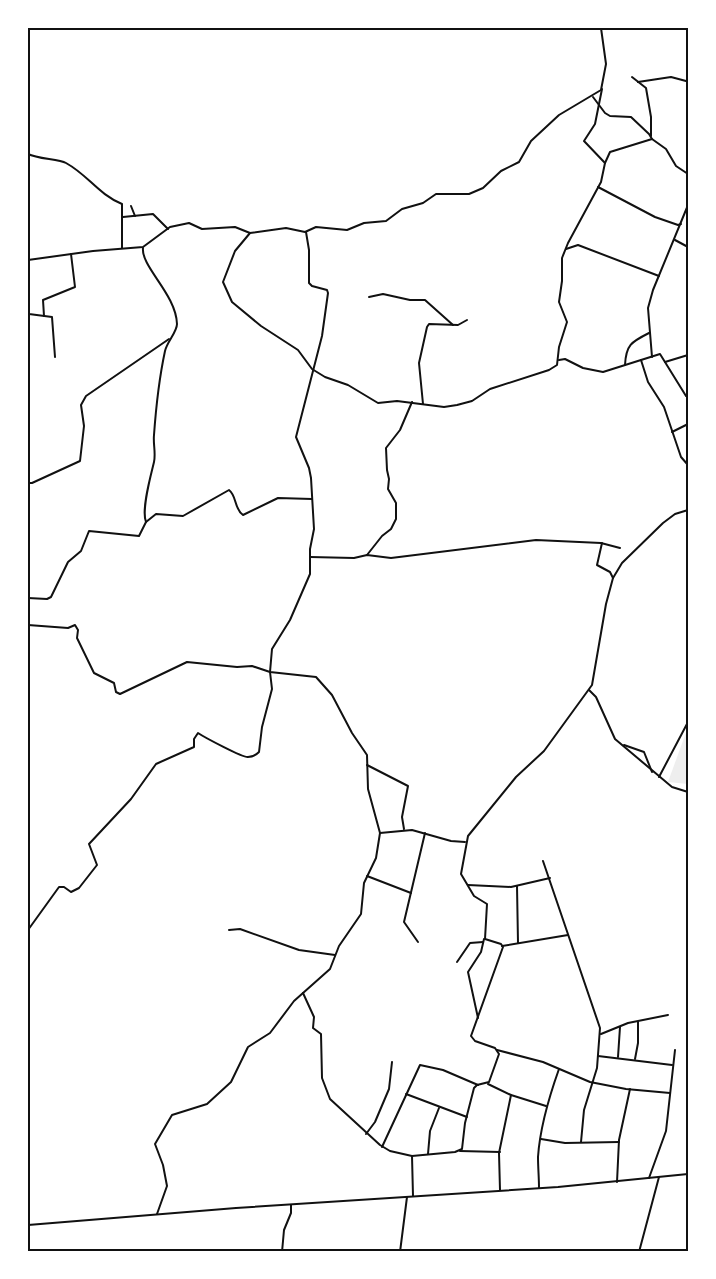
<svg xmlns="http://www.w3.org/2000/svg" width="716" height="1279" font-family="'Archivo Narrow',sans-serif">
<rect width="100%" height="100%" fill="#fff"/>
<path fill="#eee" d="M688,727V784L668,782Z"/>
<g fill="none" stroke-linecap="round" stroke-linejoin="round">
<g stroke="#111" stroke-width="2">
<path d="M632,77L646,88L651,117V136"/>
<path d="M638,82L671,77L686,81"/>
<path d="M602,89L595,124L584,141L605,163"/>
<path d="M593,97L605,113L610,116L631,117L649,134L652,139"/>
<path d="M28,154C38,159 59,159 66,163C88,175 98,194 122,204V248"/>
<path d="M598,187L655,217L678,225L681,224"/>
<path d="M131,206L135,216"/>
<path d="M123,217L153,214L168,229"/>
<path d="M250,233L235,251L223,282L232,302L261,326L298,350L312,369L325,377L348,385L378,403L397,401L444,407L457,405L472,401L490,389L549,370L557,365L559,347L567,322L559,302L562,281V258L568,243L601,182L605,163L610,152L652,139L666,149L676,166L688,174"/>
<path d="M675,240L688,247"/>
<path d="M143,248C141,267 176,294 177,324C177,332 167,342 165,351C159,379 156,407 154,435C153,444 156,453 154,462C151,475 141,510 146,522"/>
<path d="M566,249L578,245L659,276"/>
<path d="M28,260L93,251L143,247L170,227L189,223L202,229L235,227L250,233L286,228L305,232L316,227L347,230L364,223L386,221L402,209L423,203L436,194H469L483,188L501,171L519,162L531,141L559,115L601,90L606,64L601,28"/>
<path d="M369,297L383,294L410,300H425L453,325"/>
<path d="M28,309L29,314L52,317L55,357"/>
<path d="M44,316L43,300L75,287L71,254"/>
<path d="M652,357L648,308L653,290L688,205"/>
<path d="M559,360L565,359L583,368L603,372L660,354L686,396L688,395"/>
<path d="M641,360L648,382L664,407L681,457L688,465"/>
<path d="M665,362L688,355"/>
<path d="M625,365C626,345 631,342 649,333"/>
<path d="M423,404L419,363L427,327L429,324L458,325L467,320"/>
<path d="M672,432L688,424"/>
<path d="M28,483H32L80,461L84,426L81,405L86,396L169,339"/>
<path d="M602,543L597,565L610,572L613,578"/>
<path d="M367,555L382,536L391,529L396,519V503L388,489L389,479L387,470L386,448L400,430L412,402"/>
<path d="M310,557L354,558L367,555L391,558L536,540L601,543L620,548"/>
<path d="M28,598L47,599L51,597L68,562L81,551L89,531L139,536L146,522L156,514L183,516L229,490C237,496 234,509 243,515L278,498L312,499"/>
<path d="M28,625L68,628L75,625L78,630L77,638L94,673L114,683L116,692L120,694L187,662L237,667L252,666L270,672L316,677L332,695L352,733L367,755L368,789L380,833L376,858L364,883L361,914L339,946L330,969L294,1001L270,1033L248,1047L231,1082L207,1104L172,1115L155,1144L163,1165L167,1186L157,1214"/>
<path d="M589,690L596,697L615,739L672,787L688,792"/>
<path d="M624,745L644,752L652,772"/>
<path d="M367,765L408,786L402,817L404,829"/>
<path d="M659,777L688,722"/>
<path d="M380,833L412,830L451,841L465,842"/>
<path d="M543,861L600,1028L597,1068L584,1110L581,1142"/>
<path d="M367,876L411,893"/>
<path d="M468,885L511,887L550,878"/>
<path d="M517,886L518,943"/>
<path d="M28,930L59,887H64L71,892L79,888L97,865L89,844L131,799L156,764L194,747V739L198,733C204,737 243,758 248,757C253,757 256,755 259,752L262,727L272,689L270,672L272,649L290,620L310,574V549L314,529L311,478L309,468L296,437L322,336L328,293L327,290L312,286L309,283V250L306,232"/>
<path d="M229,930L240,929L299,950L335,955"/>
<path d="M418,942L404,922L425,833"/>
<path d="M502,946L568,935"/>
<path d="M457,962L470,943L483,942"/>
<path d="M303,993L314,1017L313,1028L321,1034L322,1078L330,1099L380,1145L390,1151L412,1156"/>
<path d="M478,1018L468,972L481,952L484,939"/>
<path d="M601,1034L628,1023L668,1015"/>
<path d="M497,1050L543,1062L590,1082L626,1089L670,1093"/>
<path d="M598,1056L672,1065"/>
<path d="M618,1057L620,1027"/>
<path d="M635,1059L638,1043V1022"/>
<path d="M488,1084L511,1095L546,1106"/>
<path d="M406,1094L467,1117"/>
<path d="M366,1134L375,1122L389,1089L392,1062"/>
<path d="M541,1139L565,1143L619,1142"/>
<path d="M382,1147L420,1065L443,1070L478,1085"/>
<path d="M460,1151L500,1152"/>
<path d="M428,1154L430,1131L439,1108"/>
<path d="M649,1178L666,1131L675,1050"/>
<path d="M617,1182L619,1140L630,1089"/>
<path d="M539,1188C539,1178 538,1167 538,1157C540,1127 549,1097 559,1069"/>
<path d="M500,1190L499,1153L511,1095"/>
<path d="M413,1196L412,1156L455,1152L462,1149L465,1123L474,1088L477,1085L489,1082L499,1054L495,1048L475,1041L471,1036L503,947L501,944L485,939L487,904L474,896L461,874L468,836L516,777L544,751L592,685L606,604L613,578L622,563L663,523L675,514L688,510"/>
<path d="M28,1225L236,1208L558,1187L688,1174"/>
<path d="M282,1252L284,1230L291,1213V1205"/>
<path d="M400,1252L407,1197"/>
<path d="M639,1252L659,1177"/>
</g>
</g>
<rect width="716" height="1279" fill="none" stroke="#ffffff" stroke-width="58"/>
<rect x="29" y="29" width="658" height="1221" fill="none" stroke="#111" stroke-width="2"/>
</svg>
